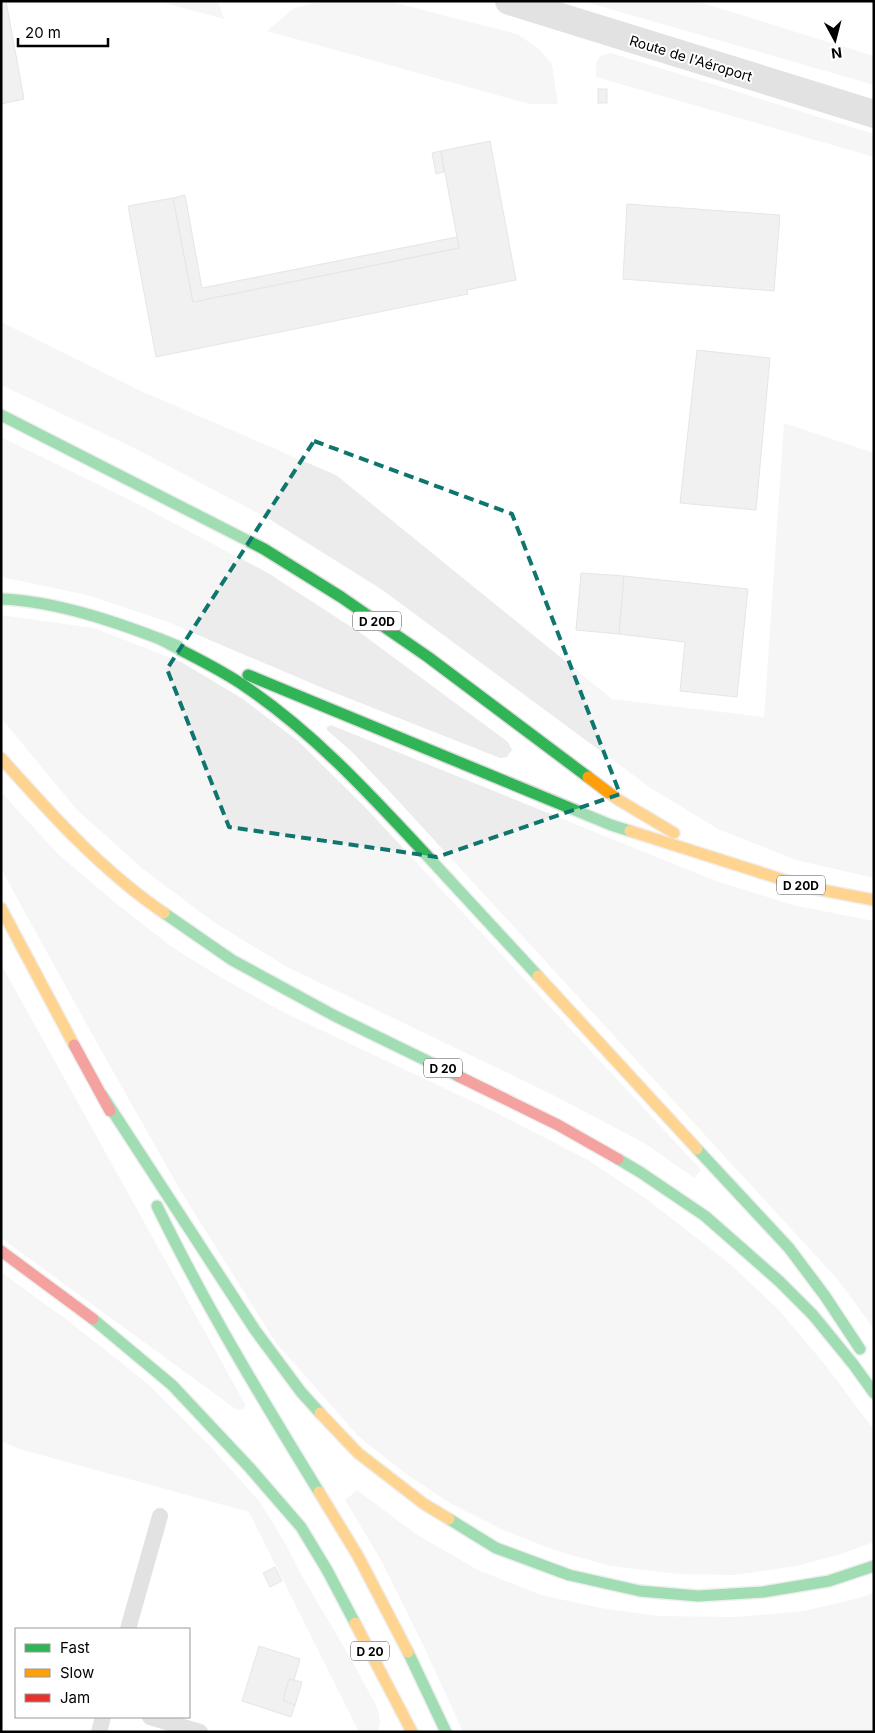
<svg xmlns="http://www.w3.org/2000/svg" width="875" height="1733" font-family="Inter,sans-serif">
<rect width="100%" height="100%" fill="#fff"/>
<g fill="#ececec">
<path d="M157,1H218L224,19Z"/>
<path d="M388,1L517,34L538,48L552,64L558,104H529L267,31L294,8L317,2Z"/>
<path d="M582,1H696L874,56V85Z"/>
<path d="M611,53L874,134V157L596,77V63L600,56Z"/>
<path d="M1,322L141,391L336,475L612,699L764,717L784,423L874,453V878L796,860L720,830L652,789L381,589L269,519L134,448L1,385Z"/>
<path d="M1,437L132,501L268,573L362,634L508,742L512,750L507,757L500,758L325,689L165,621L87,595L1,577Z"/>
<path d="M1,615L94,628L181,662L243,699L298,741L366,808L701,1170L694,1178L644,1143L553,1095L287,967L212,921L144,870L77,810L1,718Z"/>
<path d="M331,725L716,881L793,905L874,921V1329L838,1280L391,793L352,752L327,730V727Z"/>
<path d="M1,792L59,855L117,904L172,947L227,981L285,1013L497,1113L588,1160L648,1200L729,1263L779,1310L827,1367L874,1430V1542L838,1555L797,1566L734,1575L679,1574L610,1566L554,1550L503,1530L451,1504L406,1474L359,1437L276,1343L183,1195L98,1045L1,869Z"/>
<path d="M1,964L245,1404L244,1409L237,1410L1,1238Z"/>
<path d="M1,1272L66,1319L147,1383L210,1446L260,1502L284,1541L302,1576L351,1659L378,1709L380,1722L378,1732H359L249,1512L19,1449L1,1441Z"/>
<path d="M357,1490L416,1534L478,1570L541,1595L601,1608L658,1616L735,1617L804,1611L859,1598L874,1593V1732H463L423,1645L382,1562L345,1500Z"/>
</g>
<g fill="#dfdfdf" stroke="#c7c7c7">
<path d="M1,1H6L24,99L1,104Z"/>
<rect x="598" y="89" width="9" height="14"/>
<path d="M490,141L516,280L467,290L468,294L156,357L128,206L173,198L193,302L459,248L441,151Z"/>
<path d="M441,151L444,172L436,174L432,153Z"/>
<path d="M185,195L202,288L457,237L459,248L193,302L173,198Z"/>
<path d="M627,204L780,215L774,291L623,279Z"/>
<path d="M697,350L770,358L756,510L680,503Z"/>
<path d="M581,573L624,576L619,634L576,630Z"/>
<path d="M624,576L748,589L737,697L680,691L685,642L619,634Z"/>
<path d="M275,1567L282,1581L270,1587L263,1573Z"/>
<path d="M259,1646L300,1659L294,1680L289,1679L283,1700L295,1705L291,1717L242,1701Z"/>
<path d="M289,1679L302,1682L295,1705L283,1700Z"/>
</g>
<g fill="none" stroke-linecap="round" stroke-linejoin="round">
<defs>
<g id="fast">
<path d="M1,415L264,549L341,597L428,657L588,777"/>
<path d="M1,599C59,601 125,625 178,646"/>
<path d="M160,639C189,655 219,668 246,687C312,732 365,789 419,847C459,890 498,933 538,976"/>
<path d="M248,675L611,825L630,831"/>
<path d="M164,913L232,960L335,1016L458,1076"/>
<path d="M102,1095L255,1330L301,1392L320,1413"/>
<path d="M697,1149L789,1248L825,1296L860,1349"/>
<path d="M618,1159L640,1172L705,1216L779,1281L813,1315L853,1364L874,1393"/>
<path d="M157,1206C205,1305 262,1399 319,1492"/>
<path d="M93,1319L172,1385L249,1467L301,1527L327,1570L355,1623"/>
<path d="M449,1519L496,1548L569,1575L640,1591L698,1596L763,1592L829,1581L874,1566"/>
<path d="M408,1652L446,1732"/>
</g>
<g id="slow">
<path d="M1,758C51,814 101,870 164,913"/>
<path d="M588,777L617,799L674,833"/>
<path d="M630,831L806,887L874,900"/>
<path d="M1,908L74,1045"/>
<path d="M538,976L697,1149"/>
<path d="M320,1413L358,1453L424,1504L449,1519"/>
<path d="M319,1492L358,1556L408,1652"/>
<path d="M355,1623L412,1732"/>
</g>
<g id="jam">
<path d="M74,1045L110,1111"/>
<path d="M458,1076L558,1125L618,1159"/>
<path d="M1,1251L93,1319"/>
</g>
</defs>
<use href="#fast" stroke="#dbdbdb" stroke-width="14"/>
<use href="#slow" stroke="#dbdbdb" stroke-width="14"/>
<use href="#jam" stroke="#dbdbdb" stroke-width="14"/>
<g stroke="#bebebe" stroke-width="16">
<path d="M128,1629L160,1516"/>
<path d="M150,1717L200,1732"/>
<path d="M99,1732L103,1717"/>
</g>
<path stroke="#bebebe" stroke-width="28" d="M509,1L874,114"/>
<use href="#fast" stroke="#30b455" stroke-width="11"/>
<use href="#slow" stroke="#ff9f0a" stroke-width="11"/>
<use href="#jam" stroke="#e5322d" stroke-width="11"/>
</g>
<path d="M0 0H875V1733H0ZM314,441L512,514L620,794L437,857L229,827L167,669Z" fill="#fff" fill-opacity=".55" fill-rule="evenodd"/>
<path fill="none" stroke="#0f766e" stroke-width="4" stroke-dasharray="10 6" stroke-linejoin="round" d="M314,441L512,514L620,794L437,857L229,827L167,669Z"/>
<g text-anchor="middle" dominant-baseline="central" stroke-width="4" stroke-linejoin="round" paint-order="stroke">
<g fill="#fff" stroke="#4c4c4c" stroke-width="1">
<rect x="353" y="611.5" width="48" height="19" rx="4"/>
<rect x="777" y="875.5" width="48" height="19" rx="4"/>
<rect x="424" y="1058.5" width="38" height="19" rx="4"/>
<rect x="351" y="1641.5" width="38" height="19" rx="4"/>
</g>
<g font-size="12" font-weight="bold" fill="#000">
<text x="377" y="621">D 20D</text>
<text x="801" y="885">D 20D</text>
<text x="443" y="1068">D 20</text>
<text x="370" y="1651">D 20</text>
</g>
<g font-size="14" fill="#000" stroke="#fff">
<text transform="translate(691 58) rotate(17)">Route de l'Aéroport</text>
</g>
</g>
<rect width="875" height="1733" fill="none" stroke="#000000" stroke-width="5"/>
<rect x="15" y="1628" width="175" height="90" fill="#ffffff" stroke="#999999"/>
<rect x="25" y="1644" width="25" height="8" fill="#30b455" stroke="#999999"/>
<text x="60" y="1653" font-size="15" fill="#000000">Fast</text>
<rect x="25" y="1669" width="25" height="8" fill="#ff9f0a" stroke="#999999"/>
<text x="60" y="1678" font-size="15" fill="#000000">Slow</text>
<rect x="25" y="1694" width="25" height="8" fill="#e5322d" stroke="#999999"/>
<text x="60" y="1703" font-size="15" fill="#000000">Jam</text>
<g transform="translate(835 40) rotate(173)" stroke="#ffffff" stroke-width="4" paint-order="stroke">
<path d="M0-4L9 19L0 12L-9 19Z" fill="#000000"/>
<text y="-8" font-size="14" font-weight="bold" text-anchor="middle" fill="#000000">N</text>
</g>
<path d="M18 38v8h90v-8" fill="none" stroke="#000000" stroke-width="2.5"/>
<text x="25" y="38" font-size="15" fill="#000000" stroke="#ffffff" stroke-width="4" paint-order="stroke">20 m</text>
</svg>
